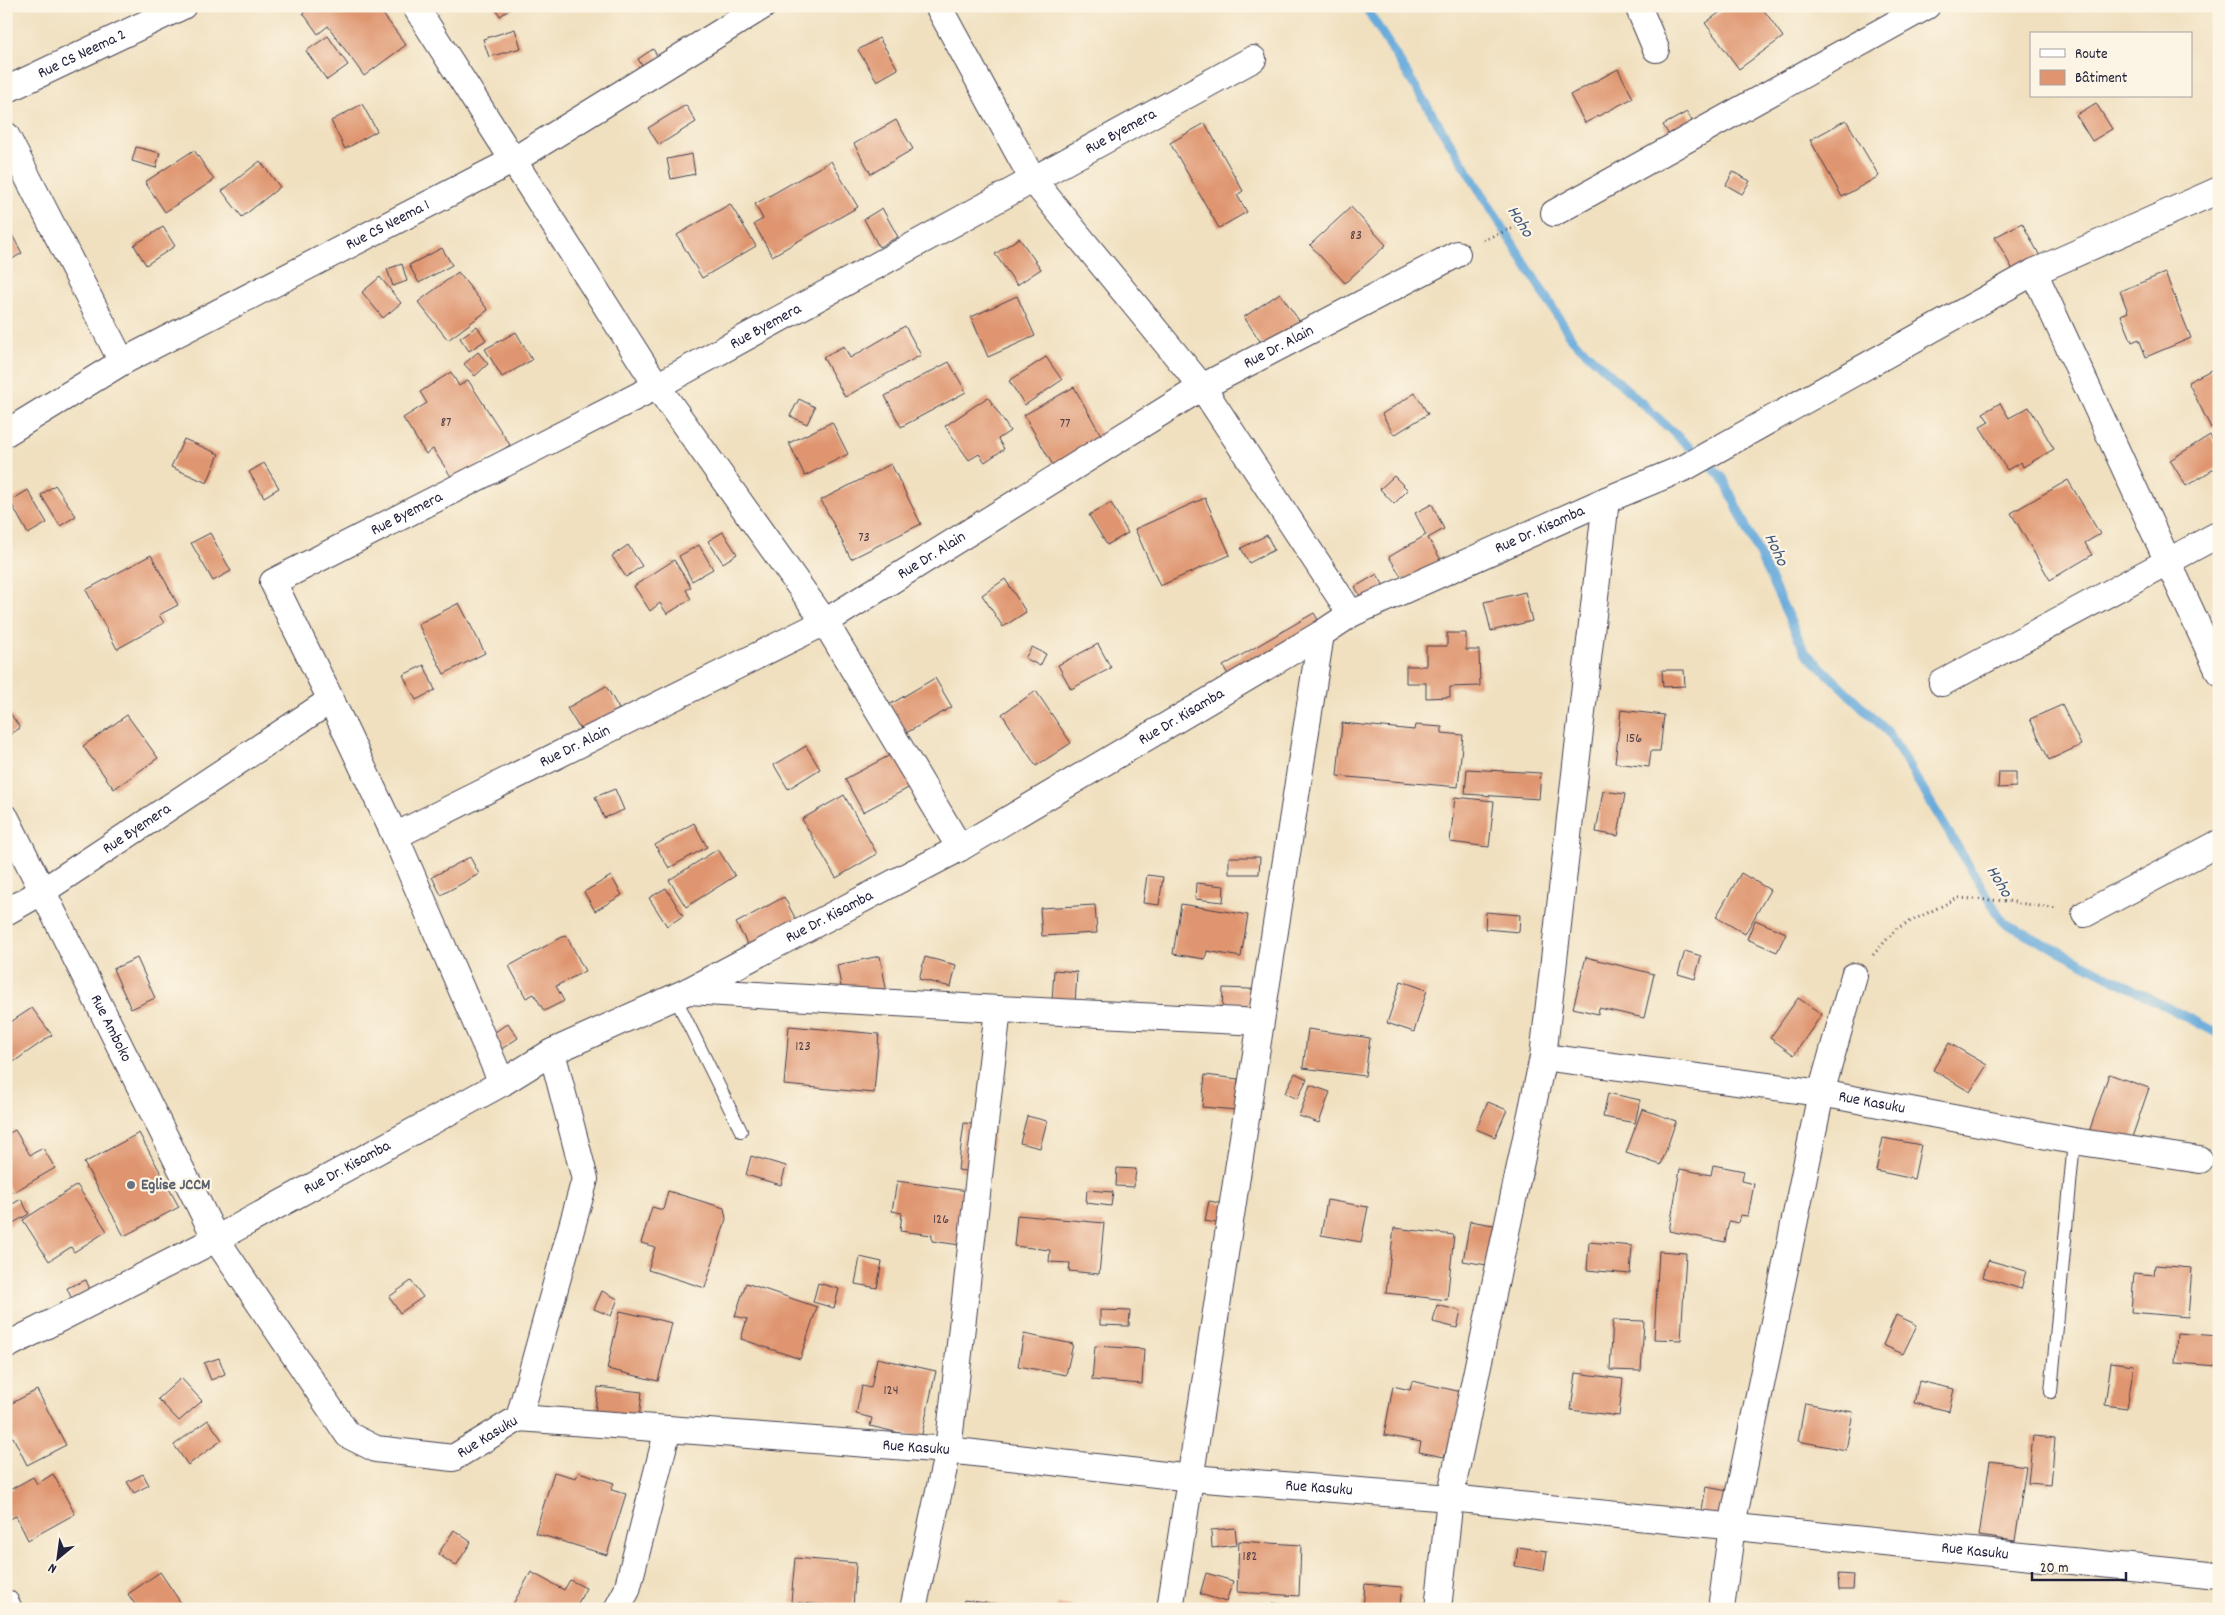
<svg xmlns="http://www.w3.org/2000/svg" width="2225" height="1615" font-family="Dekko,sans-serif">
<rect width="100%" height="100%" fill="#fcf5e5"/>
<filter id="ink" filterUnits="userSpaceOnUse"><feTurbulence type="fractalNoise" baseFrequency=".02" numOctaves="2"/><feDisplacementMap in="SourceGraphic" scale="10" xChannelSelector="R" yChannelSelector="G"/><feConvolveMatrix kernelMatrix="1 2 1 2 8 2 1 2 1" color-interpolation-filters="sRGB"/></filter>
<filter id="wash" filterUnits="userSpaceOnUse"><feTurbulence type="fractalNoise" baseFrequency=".0096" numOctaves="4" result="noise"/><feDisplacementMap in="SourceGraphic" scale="20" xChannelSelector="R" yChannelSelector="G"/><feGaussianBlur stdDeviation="1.12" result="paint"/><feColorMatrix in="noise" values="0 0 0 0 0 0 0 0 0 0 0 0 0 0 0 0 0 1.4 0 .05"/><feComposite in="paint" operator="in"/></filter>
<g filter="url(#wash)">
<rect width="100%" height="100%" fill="#f0e0c0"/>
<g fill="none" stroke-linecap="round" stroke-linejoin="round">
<path stroke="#67aadb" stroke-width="9" d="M1365,6L1572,339L1723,478L1805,652L1888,732L2003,922L2219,1034"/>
</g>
<g id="blocks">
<g fill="#df9570">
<path d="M311,6H377L406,45L364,76L328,26L318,34L303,13Z"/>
<path d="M494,6H515L500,16Z"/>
<path d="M1729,6H1761L1783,37L1739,69L1705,23Z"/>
<path d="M515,29L521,48L489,57L483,39Z"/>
<path d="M328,36L348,65L327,80L306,51Z"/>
<path d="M879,38L898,69L877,81L858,50Z"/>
<path d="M653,49L663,65L648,75L638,59Z"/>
<path d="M1618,69L1633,98L1585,123L1570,95Z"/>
<path d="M2096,103L2112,129L2092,141L2076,115Z"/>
<path d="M362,104L377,131L345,149L331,121Z"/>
<path d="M686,105L696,122L659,145L648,128Z"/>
<path d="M1687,112L1701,136L1677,149L1663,125Z"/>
<path d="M896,120L913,149L871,174L854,144Z"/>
<path d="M1846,120L1879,176L1842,197L1810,140Z"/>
<path d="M1205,123L1243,191L1237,195L1247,212L1219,228L1170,143Z"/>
<path d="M136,147L160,153L156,168L132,161Z"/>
<path d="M194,150L214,180L165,212L145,182Z"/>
<path d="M692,154L695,174L671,179L667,159Z"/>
<path d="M260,161L280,187L242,217L222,191Z"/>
<path d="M831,161L858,207L772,256L754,224L763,219L755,204Z"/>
<path d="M6,166L12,168L7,189L6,188Z"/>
<path d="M1733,172L1750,181L1742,194L1726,185Z"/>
<path d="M730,204L756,246L702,278L677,235Z"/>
<path d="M1351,207L1386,245L1345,283L1310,245Z"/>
<path d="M882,208L898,237L879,247L864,219Z"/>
<path d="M2022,223L2041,258L2014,272L1995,237Z"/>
<path d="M6,224L22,253L6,263Z"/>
<path d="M163,227L175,246L146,265L134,245Z"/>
<path d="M1019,238L1041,269L1017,285L995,254Z"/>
<path d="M442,248L452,265L419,283L409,265Z"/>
<path d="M402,264L407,281L393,286L387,269Z"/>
<path d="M458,272L488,310L448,340L418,302Z"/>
<path d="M2165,273L2191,338L2146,357L2139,339L2132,342L2121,315L2128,312L2120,291Z"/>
<path d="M380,277L401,303L383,318L362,292Z"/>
<path d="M1280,293L1302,325L1266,350L1244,317Z"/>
<path d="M1017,296L1035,336L988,357L971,317Z"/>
<path d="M477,326L486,340L469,351L460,338Z"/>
<path d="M905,326L921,355L845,397L823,357L844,346L850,358Z"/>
<path d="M516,332L532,360L502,377L485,349Z"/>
<path d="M478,352L488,364L475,376L464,364Z"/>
<path d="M1046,357L1062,380L1025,405L1009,381Z"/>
<path d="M949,362L966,392L901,427L885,396Z"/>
<path d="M2215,368L2219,375V424L2211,428L2188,382Z"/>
<path d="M451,372L459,386L468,380L510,445L454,481L433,449L426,454L403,418L427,403L420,392Z"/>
<path d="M1074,387L1110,451L1061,479L1024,415Z"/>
<path d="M1415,393L1428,414L1394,435L1382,414Z"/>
<path d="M988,397L1010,431L998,439L1004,449L985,462L979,454L969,460L945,426Z"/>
<path d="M799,399L815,407L807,424L790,416Z"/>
<path d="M2000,403L2009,418L2029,407L2054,449L2023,467L2021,462L2007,470L1980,427L1989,422L1983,413Z"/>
<path d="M832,422L848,454L805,476L789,443Z"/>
<path d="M2210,435L2219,450V466L2186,486L2170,460Z"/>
<path d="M184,439L219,454L207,483L171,467Z"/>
<path d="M264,463L279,488L264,497L249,472Z"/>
<path d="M891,464L921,524L851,559L821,500Z"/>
<path d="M1394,476L1408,490L1394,504L1380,489Z"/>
<path d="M2068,480L2100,534L2085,543L2092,555L2050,580L2011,513Z"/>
<path d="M55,485L76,516L60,526L41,495Z"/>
<path d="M28,490L47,523L28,534L10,501Z"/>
<path d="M1205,498L1230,555L1160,586L1135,529Z"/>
<path d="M1111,503L1128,533L1107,545L1089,515Z"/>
<path d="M1432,504L1444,529L1428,538L1441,560L1404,581L1389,557L1426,535L1415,513Z"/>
<path d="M723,532L737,554L723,563L708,541Z"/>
<path d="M210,533L231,571L213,581L191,543Z"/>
<path d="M1267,535L1274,550L1249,563L1241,548Z"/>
<path d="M628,545L642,566L626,577L612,556Z"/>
<path d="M699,545L713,569L692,581L679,556Z"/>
<path d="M151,555L178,605L159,615L164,623L117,649L86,590Z"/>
<path d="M674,560L691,587L686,590L691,599L667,614L660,603L650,611L634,586Z"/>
<path d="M1377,574L1391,598L1369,611L1355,587Z"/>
<path d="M1005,579L1026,612L1003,627L982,595Z"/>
<path d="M1525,592L1532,621L1491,631L1484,602Z"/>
<path d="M459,603L485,653L444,674L418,624Z"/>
<path d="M1314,613L1330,640L1238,692L1223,666Z"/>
<path d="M1447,633H1466V650H1479L1480,686L1450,687V697L1426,698V683H1406V666H1426V646H1447Z"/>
<path d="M1098,644L1111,668L1071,689L1058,665Z"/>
<path d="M1032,647L1046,654L1040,666L1025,658Z"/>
<path d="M424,665L435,690L416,700L403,675Z"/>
<path d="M1662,670H1684L1685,686L1663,687Z"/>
<path d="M935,678L952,707L906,733L889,705Z"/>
<path d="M606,686L619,709L581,731L567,708Z"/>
<path d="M1036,691L1071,743L1036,766L1002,714Z"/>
<path d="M2062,705L2081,745L2049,760L2030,719Z"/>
<path d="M6,707L20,728L6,737Z"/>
<path d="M1621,710L1664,715L1660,751H1651L1649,767L1615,763Z"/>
<path d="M127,715L158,758L114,789L83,746Z"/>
<path d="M1342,723L1414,730L1415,725L1442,727V733L1463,735L1458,787L1337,776Z"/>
<path d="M806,746L820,769L788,789L774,765Z"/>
<path d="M896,752L914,785L863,812L845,779Z"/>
<path d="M1467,769L1541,773L1539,799L1465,794Z"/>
<path d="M1999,772H2016V787L1998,788Z"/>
<path d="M615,789L624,810L604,818L595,797Z"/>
<path d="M1603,791L1625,794L1618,836L1596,832Z"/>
<path d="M844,795L877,854L836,878L802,819Z"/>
<path d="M1455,797L1494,801L1489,847L1450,842Z"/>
<path d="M694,823L707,847L669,868L655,845Z"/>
<path d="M718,849L735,876L686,907L669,880Z"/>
<path d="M470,857L479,874L441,895L432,877Z"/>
<path d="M1229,857H1260L1259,874H1229Z"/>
<path d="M1741,873L1770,890L1745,934L1716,917Z"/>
<path d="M1147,875L1163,877L1159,905L1143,903Z"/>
<path d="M611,876L622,895L595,911L584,892Z"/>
<path d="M1196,883L1224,886L1223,902L1195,899Z"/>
<path d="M666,888L683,916L667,926L649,898Z"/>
<path d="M784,897L801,929L753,954L736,923Z"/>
<path d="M1181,904L1248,915L1241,957L1207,951L1205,959L1173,954Z"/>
<path d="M1095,905L1097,933L1042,936L1040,908Z"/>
<path d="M1486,912L1520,915L1519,932L1485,929Z"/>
<path d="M1755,920L1786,933L1777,952L1747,939Z"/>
<path d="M566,935L585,971L556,986L564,1001L544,1011L534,994L526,998L509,966Z"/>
<path d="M1685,951L1701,956L1695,979L1678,974Z"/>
<path d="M880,956L886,988L843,997L837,965Z"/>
<path d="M925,957L956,965L951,987L919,979Z"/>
<path d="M1586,957L1654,974L1644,1018L1599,1008L1598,1014L1573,1008Z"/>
<path d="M137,958L155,998L131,1009L113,969Z"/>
<path d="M1054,970L1077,972L1075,1004L1052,1002Z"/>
<path d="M1401,981L1427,990L1414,1032L1387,1023Z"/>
<path d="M1223,988L1274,990L1273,1014L1222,1011Z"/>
<path d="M1798,998L1822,1014L1794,1055L1770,1038Z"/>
<path d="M32,1008L52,1035L12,1063L6,1054V1025Z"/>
<path d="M508,1023L518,1038L497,1052L488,1037Z"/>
<path d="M789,1026L879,1034L874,1093L784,1085Z"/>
<path d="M1308,1029L1370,1038L1365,1076L1303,1068Z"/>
<path d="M1949,1043L1987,1065L1970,1092L1933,1070Z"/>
<path d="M1295,1073L1307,1079L1297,1099L1285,1093Z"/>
<path d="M2109,1074L2149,1088L2129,1146L2089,1132Z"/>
<path d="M1205,1075L1238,1079L1236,1110L1202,1107Z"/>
<path d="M1310,1085L1330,1092L1319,1123L1299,1116Z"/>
<path d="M1608,1093L1640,1100L1635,1123L1603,1117Z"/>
<path d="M1488,1102L1507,1110L1495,1137L1476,1129Z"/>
<path d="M1642,1109L1676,1121L1661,1165L1626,1153Z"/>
<path d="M1027,1116L1047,1121L1040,1148L1020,1143Z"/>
<path d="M964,1123L994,1127L988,1174L958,1170Z"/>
<path d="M15,1130L30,1155L43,1148L55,1168L12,1193L6,1183V1135Z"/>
<path d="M139,1133L179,1207L124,1236L84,1163Z"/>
<path d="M1883,1138L1921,1145L1914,1179L1876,1171Z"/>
<path d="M751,1156L786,1166L781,1185L746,1175Z"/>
<path d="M1713,1165L1744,1171L1742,1181L1754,1184L1748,1216L1740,1215L1738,1223L1729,1221L1725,1242L1669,1231L1680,1169L1711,1175Z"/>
<path d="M1117,1168L1136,1169L1134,1187L1116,1186Z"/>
<path d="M897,1181L968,1191L960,1245L932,1241V1235L900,1231L902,1213L892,1211Z"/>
<path d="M77,1185L107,1231L74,1252L71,1247L49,1261L23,1220Z"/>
<path d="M1087,1190L1113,1192L1111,1206L1086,1203Z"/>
<path d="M668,1191L724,1208L726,1219L705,1288L648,1270L655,1247L641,1243L652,1207L663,1210Z"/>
<path d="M21,1199L29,1214L6,1227V1208Z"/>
<path d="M1327,1200L1368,1207L1361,1242L1321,1235Z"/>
<path d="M1209,1201L1231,1205L1227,1225L1205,1221Z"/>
<path d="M1017,1215L1104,1223L1099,1274L1069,1271L1070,1263L1049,1262L1050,1250L1014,1246Z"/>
<path d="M1470,1221L1499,1226L1493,1266L1463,1261Z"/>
<path d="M1394,1228L1454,1235L1447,1300L1386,1293Z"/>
<path d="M1589,1242L1632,1246L1630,1274L1587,1270Z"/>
<path d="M1659,1251L1686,1253L1681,1340L1654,1339Z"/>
<path d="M860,1257L882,1262L877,1288L855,1284Z"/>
<path d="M1988,1260L2026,1271L2021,1289L1983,1277Z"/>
<path d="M2155,1265L2192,1268L2188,1317L2131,1312L2134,1273L2154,1275Z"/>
<path d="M86,1280L95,1301L76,1309L67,1288Z"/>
<path d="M411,1281L423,1297L400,1313L389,1297Z"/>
<path d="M746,1283L817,1307L800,1359L741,1339L747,1319L735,1316Z"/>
<path d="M818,1283L839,1289L834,1308L813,1302Z"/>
<path d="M602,1291L618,1299L611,1316L594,1309Z"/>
<path d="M1437,1305L1461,1311L1457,1328L1433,1322Z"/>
<path d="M1100,1310L1130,1311L1129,1326L1100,1325Z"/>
<path d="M620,1311L672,1323L658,1381L607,1369Z"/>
<path d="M1896,1315L1917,1325L1903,1354L1883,1345Z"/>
<path d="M1613,1320L1644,1321L1641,1371L1610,1370Z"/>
<path d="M2177,1333L2219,1336V1366L2175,1363Z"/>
<path d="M1024,1334L1073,1344L1066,1375L1018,1366Z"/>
<path d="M1095,1346L1144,1349L1142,1384L1092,1380Z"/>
<path d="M219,1358L225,1374L211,1380L204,1363Z"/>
<path d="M877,1358L936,1371L921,1438L870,1426L872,1418L856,1414L862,1386L871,1388Z"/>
<path d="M2111,1362L2134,1365L2127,1408L2105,1405Z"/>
<path d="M1576,1373L1623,1379L1619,1416L1571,1410Z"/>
<path d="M181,1378L202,1401L179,1421L158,1399Z"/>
<path d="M1412,1381L1462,1392L1451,1448H1447L1444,1457L1419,1452L1421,1442L1384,1435L1393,1386L1410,1390Z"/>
<path d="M1919,1381L1954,1389L1949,1411L1914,1403Z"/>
<path d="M598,1387L642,1392L639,1419L595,1413Z"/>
<path d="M37,1390L66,1445L27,1465L13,1437L6,1440V1406Z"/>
<path d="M1805,1403L1853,1412L1846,1450L1798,1441Z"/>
<path d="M208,1420L222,1440L188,1465L174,1445Z"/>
<path d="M2033,1436L2055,1438L2051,1485L2028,1483Z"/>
<path d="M1990,1461L2026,1466L2015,1541L1979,1536Z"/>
<path d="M554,1472L576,1478L579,1472L614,1483L611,1490L626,1494L607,1555L535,1533Z"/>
<path d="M53,1474L75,1514L28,1540L16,1516L10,1519L6,1512V1492L33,1477L37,1484Z"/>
<path d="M143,1474L149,1485L134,1493L127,1482Z"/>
<path d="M1706,1487L1728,1491L1724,1519L1701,1515Z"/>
<path d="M1235,1528L1237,1545L1212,1548L1211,1530Z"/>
<path d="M454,1530L471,1542L456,1566L438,1554Z"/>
<path d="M1239,1541L1301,1545L1299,1596L1237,1592Z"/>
<path d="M1518,1547L1547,1551L1544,1571L1515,1566Z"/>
<path d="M795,1558L856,1563L853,1608L791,1602Z"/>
<path d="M160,1572L185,1609H138L128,1594Z"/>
<path d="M531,1572L564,1590L570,1580L586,1588L575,1609H521L513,1604Z"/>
<path d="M1206,1573L1233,1581L1226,1602L1200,1594Z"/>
<path d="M1838,1574L1854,1575L1853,1590H1839Z"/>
<path d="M1365,1584L1402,1587L1400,1605L1420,1606V1609H1363Z"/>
<path d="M964,1600L1007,1606L1006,1609H963Z"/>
<path d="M1273,1603L1301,1608V1609H1272Z"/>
<path d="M1057,1604L1082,1608V1609H1057Z"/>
</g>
</g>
</g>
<g filter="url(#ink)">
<use href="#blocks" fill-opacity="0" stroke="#413e4f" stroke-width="1"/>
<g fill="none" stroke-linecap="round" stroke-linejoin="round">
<defs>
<g id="lane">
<path d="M675,997L741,1131"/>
<path d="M2051,1392L2074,1141"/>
</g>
<g id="street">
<path d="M415,6L657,386L825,622L960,848"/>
<path d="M938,6L1033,180L1202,387L1351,614"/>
<path d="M1638,6L1656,49"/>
<path id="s1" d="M6,90L183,6"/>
<path d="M6,135L122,362"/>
<path d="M1554,213L1927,6"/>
<path d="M2034,272L2219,672"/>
<path id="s2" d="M6,433L122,362L514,160L763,6"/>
<path d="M1942,683L2219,534"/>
<path id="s3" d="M6,818L216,1239L348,1435L376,1449L453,1458L519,1418L668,1429L948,1450L1191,1478L1450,1498L2219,1576"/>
<path id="s4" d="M395,836L825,622L1202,387L1457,254"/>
<path id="s5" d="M6,912L43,891L331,700"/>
<path d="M2085,914L2219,843"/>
<path d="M688,991L998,1009L1260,1022"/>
<path id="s6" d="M1543,1057L1821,1093L2074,1141L2200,1160"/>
<path id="s7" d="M502,1083L395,836L331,700L273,582L657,386L1253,59"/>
<path id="s8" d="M6,1346L216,1239L502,1083L552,1052L688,991L960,848L1321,634L1351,614L1606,500L1686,467L2034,272L2219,190"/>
<path d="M519,1418L585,1179L552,1052"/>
<path d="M6,1603L9,1609"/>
<path d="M617,1609L627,1590L668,1429"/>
<path d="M913,1609L948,1450L998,1009"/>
<path d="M1170,1609L1321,634"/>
<path d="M1438,1609L1450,1498L1543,1057L1606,500"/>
<path d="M1721,1609L1732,1526L1821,1093L1854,976"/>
</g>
</defs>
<use href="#lane" stroke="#413e4f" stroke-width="14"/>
<use href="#street" stroke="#413e4f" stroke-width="28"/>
<g stroke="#413e4f" stroke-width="3" stroke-dasharray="1 4" stroke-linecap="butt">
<path d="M1483,240L1528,222"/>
<path d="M1873,955L1897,928L1958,898L2007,901L2057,909"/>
</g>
<use href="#lane" stroke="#fff" stroke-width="12"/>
<use href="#street" stroke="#fff" stroke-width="26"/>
</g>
</g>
<circle fill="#6b7280" stroke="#fcf5e5" stroke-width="2" cx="131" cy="1185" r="5"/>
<g text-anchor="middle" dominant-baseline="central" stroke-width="4.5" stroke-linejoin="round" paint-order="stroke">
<g font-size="14" fill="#513f48">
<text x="1356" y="236">83</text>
<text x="446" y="423">87</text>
<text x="1065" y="424">77</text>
<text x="864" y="538">73</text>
<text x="1634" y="739">156</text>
<text x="803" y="1047">123</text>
<text x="941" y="1220">126</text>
<text x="891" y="1391">124</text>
<text x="1250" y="1557">182</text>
</g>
<g font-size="16" fill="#22223b" stroke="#fcf5e5">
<text stroke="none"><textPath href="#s1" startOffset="84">Rue CS Neema 2</textPath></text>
<text stroke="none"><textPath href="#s7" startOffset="1511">Rue Byemera</textPath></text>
<text stroke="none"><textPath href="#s2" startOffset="435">Rue CS Neema 1</textPath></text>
<text stroke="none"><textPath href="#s7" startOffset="1106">Rue Byemera</textPath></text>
<text stroke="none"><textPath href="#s4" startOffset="1011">Rue Dr. Alain</textPath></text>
<text stroke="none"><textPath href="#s7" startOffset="701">Rue Byemera</textPath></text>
<text stroke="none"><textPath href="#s8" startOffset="1739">Rue Dr. Kisamba</textPath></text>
<text stroke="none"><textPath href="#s4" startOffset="606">Rue Dr. Alain</textPath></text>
<text stroke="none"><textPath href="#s8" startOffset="1334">Rue Dr. Kisamba</textPath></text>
<text stroke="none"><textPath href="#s4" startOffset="201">Rue Dr. Alain</textPath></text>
<text stroke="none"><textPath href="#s5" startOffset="155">Rue Byemera</textPath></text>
<text stroke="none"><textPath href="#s8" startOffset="929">Rue Dr. Kisamba</textPath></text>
<text stroke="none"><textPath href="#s3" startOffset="235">Rue Amboko</textPath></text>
<text stroke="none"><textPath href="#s6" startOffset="332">Rue Kasuku</textPath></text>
<text stroke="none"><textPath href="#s8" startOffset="385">Rue Dr. Kisamba</textPath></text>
<text stroke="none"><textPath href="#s3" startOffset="856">Rue Kasuku</textPath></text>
<text stroke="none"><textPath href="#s3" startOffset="1291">Rue Kasuku</textPath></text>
<text stroke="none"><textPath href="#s3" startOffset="1696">Rue Kasuku</textPath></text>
<text stroke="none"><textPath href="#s3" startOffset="2355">Rue Kasuku</textPath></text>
</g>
<g font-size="16" font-weight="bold" fill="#5b616d" stroke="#fcf5e5" text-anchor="start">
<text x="141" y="1185">Eglise JCCM</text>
</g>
<g font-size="18" font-style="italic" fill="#3e587b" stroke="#fcf5e5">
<text transform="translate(1519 222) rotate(58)">Hoho</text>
<text transform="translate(1775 550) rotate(65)">Hoho</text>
<text transform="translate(1998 882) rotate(59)">Hoho</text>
</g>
</g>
<rect width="2225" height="1615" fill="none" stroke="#fcf5e5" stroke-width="25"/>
<rect x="2030" y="32" width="162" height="65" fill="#fcf5e5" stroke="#a5a1a1"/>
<rect x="2040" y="49" width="25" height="8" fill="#ffffff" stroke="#a5a1a1"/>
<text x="2075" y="58" font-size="15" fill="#22223b">Route</text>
<rect x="2040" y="70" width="25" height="15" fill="#df9570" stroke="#a5a1a1"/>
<text x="2075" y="82" font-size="15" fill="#22223b">Bâtiment</text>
<g transform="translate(58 1558) rotate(209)" stroke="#fcf5e5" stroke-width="4" paint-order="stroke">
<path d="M0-4L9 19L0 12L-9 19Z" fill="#22223b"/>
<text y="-8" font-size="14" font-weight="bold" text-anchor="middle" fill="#22223b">N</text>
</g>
<path d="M2032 1572v8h94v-8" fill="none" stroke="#22223b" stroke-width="2.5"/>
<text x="2040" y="1572" font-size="15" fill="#22223b" stroke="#fcf5e5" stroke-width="4" paint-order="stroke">20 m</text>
</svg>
